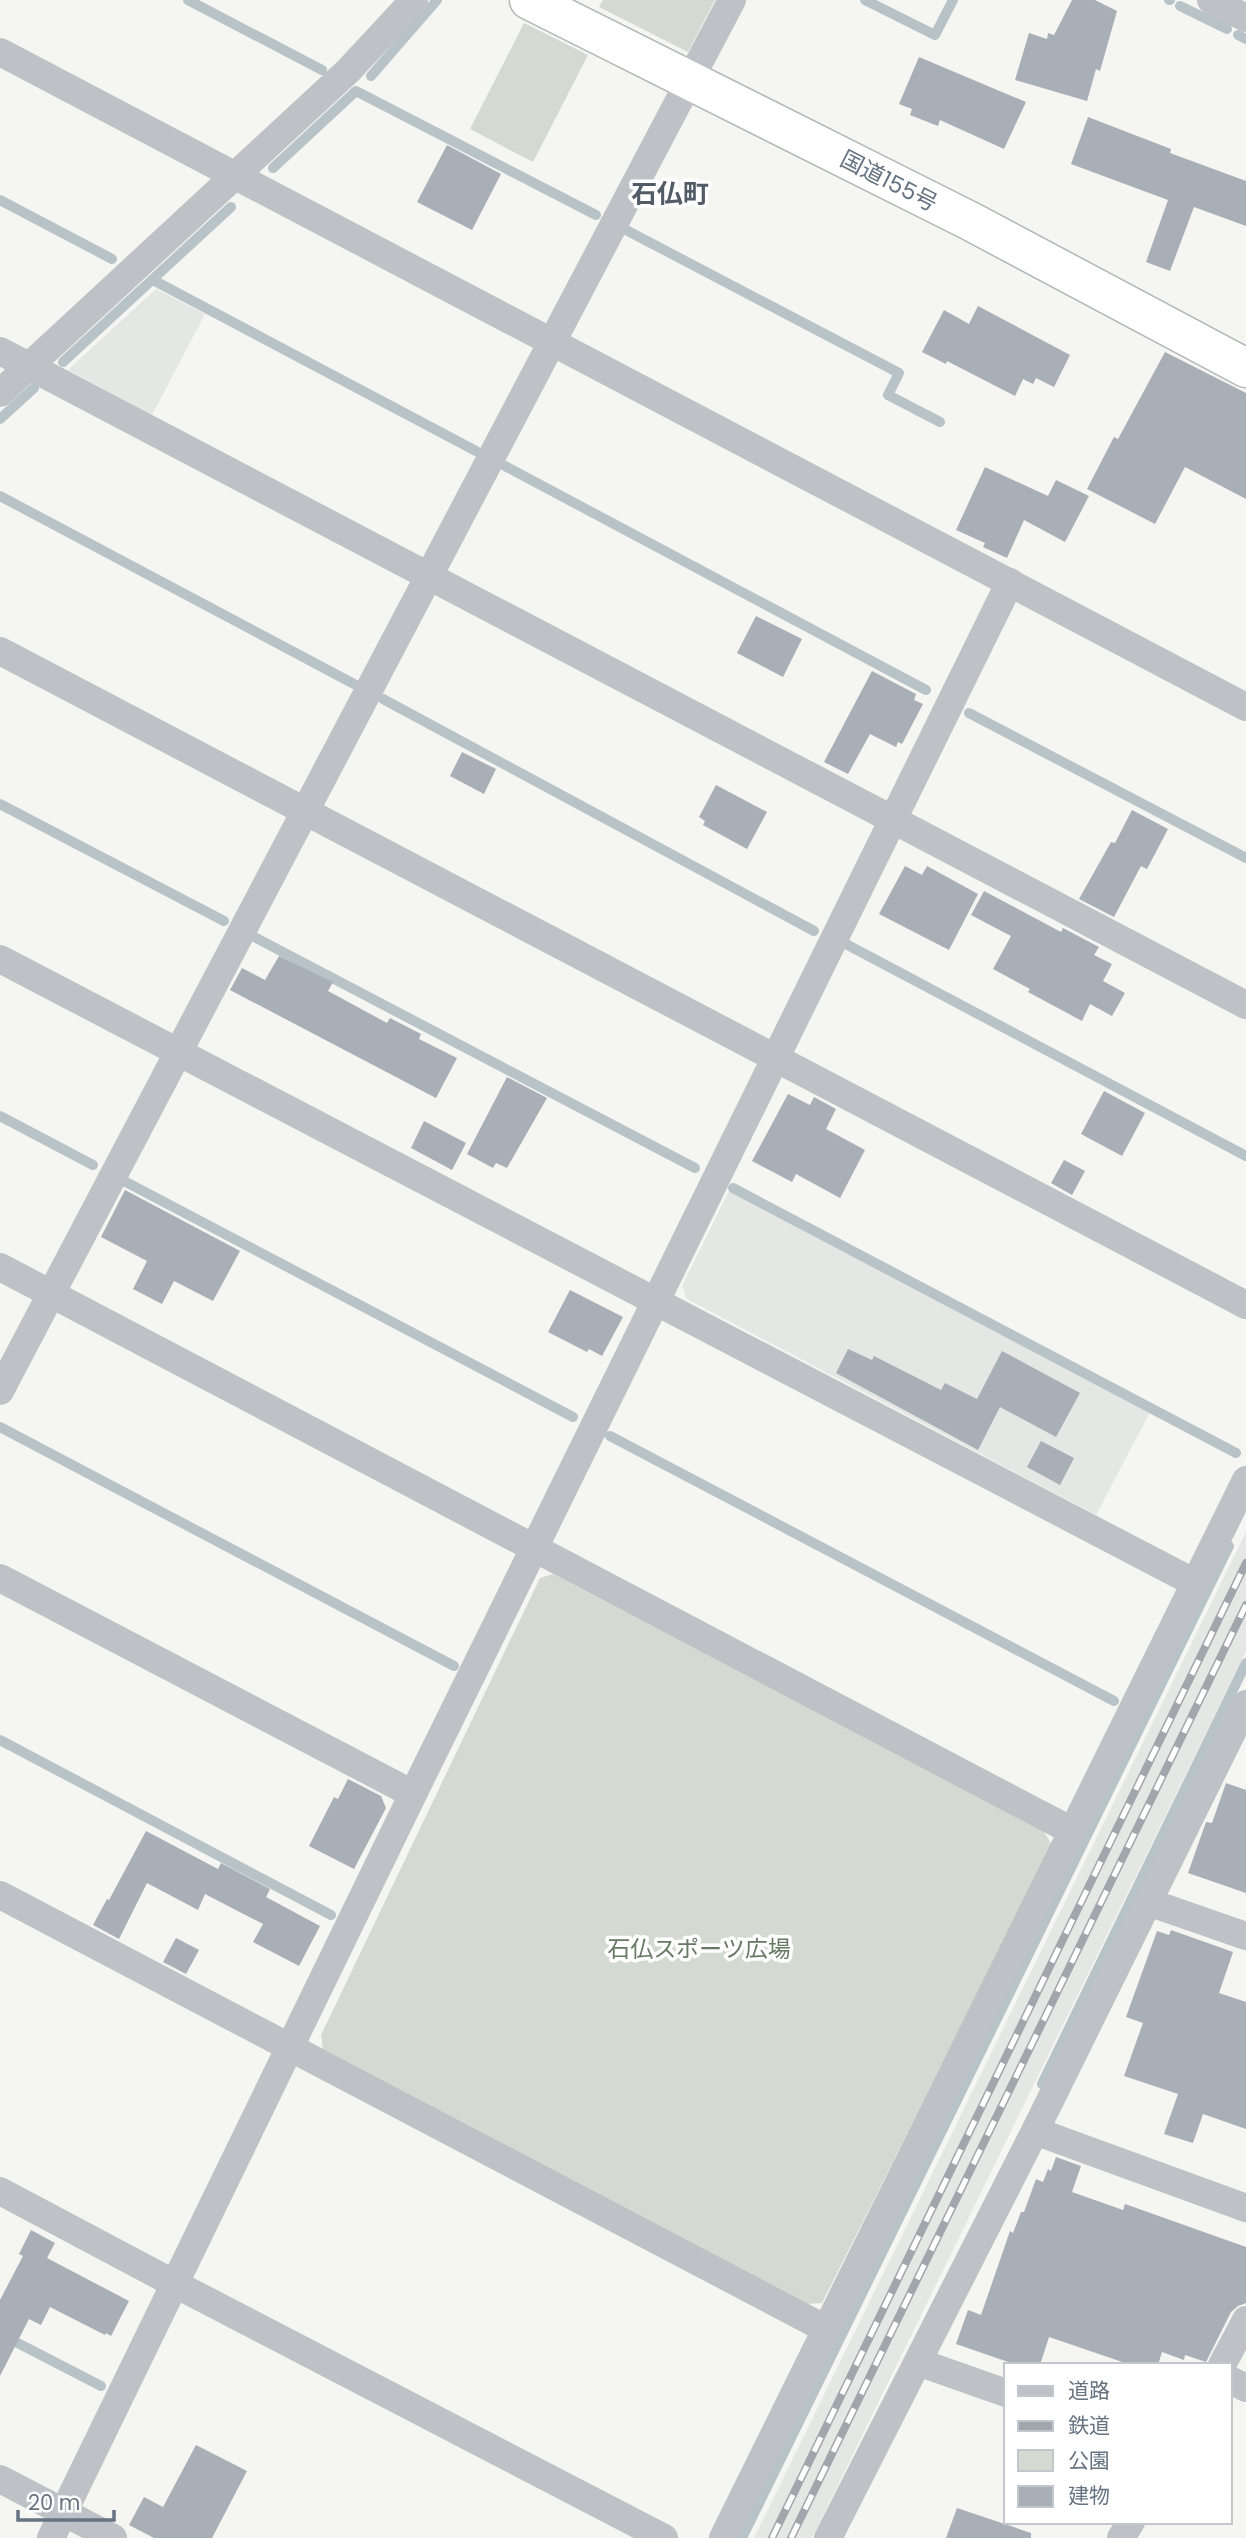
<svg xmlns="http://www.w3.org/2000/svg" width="1246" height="2538" font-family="Poppins,'Noto Sans JP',sans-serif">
<rect width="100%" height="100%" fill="#f5f5f1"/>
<g fill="#e5e7e5">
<path d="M156,289L205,314L152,415L68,370Z"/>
<path d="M729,1191L1150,1412L1096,1515L687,1299L682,1286Z"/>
<path d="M1246,1532V1651L812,2538H754Z"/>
</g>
<g fill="#d4dad1">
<path d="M603,0H715L688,52L599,7Z"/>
<path d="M524,23L588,55L533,162L470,129Z"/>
<path d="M553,1574L1043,1830L1052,1845L822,2303L806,2304L323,2049L321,2035L540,1578Z"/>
</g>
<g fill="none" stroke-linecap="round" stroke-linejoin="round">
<g stroke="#b8c3c8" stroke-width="10">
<path d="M188,0L322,70"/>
<path d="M865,0L935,35L953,0"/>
<path d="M1169,0H1170"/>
<path d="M1180,6L1227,29"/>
<path d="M1238,35L1246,39"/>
<path d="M371,76L437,0"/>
<path d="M273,168L356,91L596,215"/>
<path d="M0,200L112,259"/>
<path d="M626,230L899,373L888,395L940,422"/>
<path d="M153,280L476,451"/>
<path d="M63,362L231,207"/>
<path d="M0,419L34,388"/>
<path d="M505,466L926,690"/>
<path d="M0,496L354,684"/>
<path d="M383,699L814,931"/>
<path d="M969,713L1246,858"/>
<path d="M0,804L224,921"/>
<path d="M256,938L695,1168"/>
<path d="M844,943L1246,1156"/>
<path d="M0,1116L93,1165"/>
<path d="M124,1181L573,1417"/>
<path d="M733,1188L1236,1453"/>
<path d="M0,1427L454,1666"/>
<path d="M610,1436L1114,1701"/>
<path d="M0,1740L331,1915"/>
<path d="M1042,2084L1246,1663"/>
<path d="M0,2334L101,2386"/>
<path d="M742,2538L1229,1546"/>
</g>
</g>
<g fill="#a9afb6">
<path d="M1072,0H1095L1117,11L1100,71L1096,69L1087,101L1015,80L1029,33L1047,39L1048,33L1054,35Z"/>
<path d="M919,57L1026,102L1004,149L940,120L938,126L910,115L912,109L899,104Z"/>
<path d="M1088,117L1171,149L1170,153L1246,181V226L1194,207L1170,271L1146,262L1168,200L1071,164Z"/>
<path d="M447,145L501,174L472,230L417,202Z"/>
<path d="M978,306L1070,355L1054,387L1036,378L1033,384L1023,379L1015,396L947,361L946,364L922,352L944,310L969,324Z"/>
<path d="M1165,352L1246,393V499L1185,467L1155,524L1087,489L1114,437L1118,439Z"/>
<path d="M985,467L1048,496L1056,480L1089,496L1065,542L1024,520L1007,558L983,547L985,543L956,530Z"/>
<path d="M756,616L802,639L783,677L737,653Z"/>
<path d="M872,671L916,694L914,700L923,704L902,744L898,742L896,747L870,734L848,774L824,762Z"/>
<path d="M462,752L496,769L484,794L450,776Z"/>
<path d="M716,785L767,812L747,849L703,825L705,821L699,817Z"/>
<path d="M1132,810L1168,829L1147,869L1141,866L1114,917L1079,899L1111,842L1115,843Z"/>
<path d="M905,866L922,875L927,866L978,894L949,950L879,914Z"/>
<path d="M984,891L1061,932L1063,928L1099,947L1094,955L1112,964L1103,981L1125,993L1112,1016L1090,1004L1082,1021L1028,992L1030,989L993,969L1011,936L971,915Z"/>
<path d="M279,956L333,982L328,991L387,1023L390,1018L421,1034L419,1039L457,1058L436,1098L230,990L242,968L265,980Z"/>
<path d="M507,1077L547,1098L507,1168L496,1163L493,1168L467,1154Z"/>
<path d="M1104,1091L1145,1113L1122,1156L1081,1134Z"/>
<path d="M788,1094L810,1105L814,1097L836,1109L826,1129L865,1150L840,1198L796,1174L792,1182L752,1161Z"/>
<path d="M424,1121L466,1143L452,1170L411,1148Z"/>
<path d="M1064,1160L1085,1171L1072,1195L1051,1183Z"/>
<path d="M125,1190L240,1251L213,1301L174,1281L162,1304L133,1289L147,1261L101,1237Z"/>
<path d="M570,1290L623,1317L602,1356L589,1349L587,1352L548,1332Z"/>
<path d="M848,1349L872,1360L874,1356L941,1390L945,1383L977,1399L1002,1351L1080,1393L1056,1437L1000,1407L978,1450L836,1373Z"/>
<path d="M1041,1441L1074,1458L1060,1485L1027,1467Z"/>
<path d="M348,1779L381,1796L386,1808L354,1869L309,1846L334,1797L338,1799Z"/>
<path d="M1226,1783L1246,1790V1893L1188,1873L1206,1822L1212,1823Z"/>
<path d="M146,1831L218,1869L221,1863L270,1889L266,1897L320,1926L299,1966L253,1942L263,1924L205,1894L198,1910L147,1883L119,1939L93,1925L107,1899L109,1900Z"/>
<path d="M1171,1930L1233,1952L1219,1993L1246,2002V2129L1203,2114L1193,2143L1164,2134L1178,2094L1124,2076L1143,2023L1126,2017L1157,1931L1169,1935Z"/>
<path d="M176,1938L199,1950L186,1974L163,1962Z"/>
<path d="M1056,2157L1081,2166L1072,2192L1123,2210L1125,2204L1246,2247V2303L1238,2306L1231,2312L1206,2362L1185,2355L1184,2360L1162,2352L1158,2365H1131L1049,2337L1040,2365H1017L956,2344L968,2310L981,2315L1010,2231L1013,2233L1021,2212H1024L1036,2179L1043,2182L1048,2169L1051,2171Z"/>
<path d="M31,2230L55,2243L47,2258L129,2301L111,2336L106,2333L105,2335L50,2307L41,2325L29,2319L0,2376V2300L23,2256L19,2254Z"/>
<path d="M196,2445L247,2471L212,2538H154L129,2525L144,2497L163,2507Z"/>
<path d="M957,2508L1031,2533V2538H946Z"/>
</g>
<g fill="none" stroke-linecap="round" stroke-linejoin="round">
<defs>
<path id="trunk" d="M529,0L970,221L1246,368"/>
</defs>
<use href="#trunk" stroke="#b3b6b9" stroke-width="41"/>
<g stroke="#bec1c5" stroke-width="28">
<path d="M1211,0L1246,18"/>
<path d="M0,52L1246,707"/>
<path d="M0,351L1246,1005"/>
<path d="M0,393L348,71L414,0"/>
<path d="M0,651L1246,1305"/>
<path d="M0,959L1195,1583"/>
<path d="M0,1267L1072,1831"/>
<path d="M0,1391L732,0"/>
<path d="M0,1578L413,1794"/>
<path d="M0,1895L826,2329"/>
<path d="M1148,1902L1246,1936"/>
<path d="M1035,2131L1246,2208"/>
<path d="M0,2191L175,2284L664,2538"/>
<path d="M918,2362L1006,2393"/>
<path d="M1222,2365L1246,2320"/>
<path d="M1230,2380L1246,2388"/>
<path d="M0,2479L113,2538"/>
<path d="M51,2538L413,1794L1010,582"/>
<path d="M723,2538L1246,1480"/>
<path d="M828,2538L1035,2131L1246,1704"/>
<path d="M1121,2538L1131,2522"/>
</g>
<use href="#trunk" stroke="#fff" stroke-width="38"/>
<defs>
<g id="rail">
<path d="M772,2538L1246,1563"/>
<path d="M791,2538L1246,1605"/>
</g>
</defs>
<use href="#rail" stroke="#a1a6ac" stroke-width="8"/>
<use href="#rail" stroke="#fff" stroke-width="5" stroke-dasharray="16" stroke-linecap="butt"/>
</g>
<g text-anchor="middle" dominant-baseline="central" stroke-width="7" stroke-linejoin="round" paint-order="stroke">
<g font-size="23" fill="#657382" stroke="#fff">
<text transform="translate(889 181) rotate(27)">国道155号</text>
</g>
<g font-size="23" fill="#667963" stroke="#fff">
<text x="699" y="1949">石仏スポーツ広場</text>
</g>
<g font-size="26" font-weight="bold" fill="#525c67" stroke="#fff">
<text x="670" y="194">石仏町</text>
</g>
</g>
<rect x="1004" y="2363" width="228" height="161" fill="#ffffff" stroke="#c1c7cd" stroke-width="2"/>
<rect x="1018" y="2386" width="35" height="10" fill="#bec1c5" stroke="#c1c7cd" stroke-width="2"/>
<text x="1068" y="2398" font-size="21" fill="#657382">道路</text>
<rect x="1018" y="2421" width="35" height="10" fill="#a1a6ac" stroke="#c1c7cd" stroke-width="2"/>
<text x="1068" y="2433" font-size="21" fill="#657382">鉄道</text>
<rect x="1018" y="2450" width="35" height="21" fill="#d4dad1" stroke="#c1c7cd" stroke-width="2"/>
<text x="1068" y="2468" font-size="21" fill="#657382">公園</text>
<rect x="1018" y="2486" width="35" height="21" fill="#a9afb6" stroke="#c1c7cd" stroke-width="2"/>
<text x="1068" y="2503" font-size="21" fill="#657382">建物</text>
<path d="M18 2510v10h96v-10" fill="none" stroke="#657382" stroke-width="3.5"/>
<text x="28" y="2510" font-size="21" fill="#657382" stroke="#ffffff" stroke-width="5" paint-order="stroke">20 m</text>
</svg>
